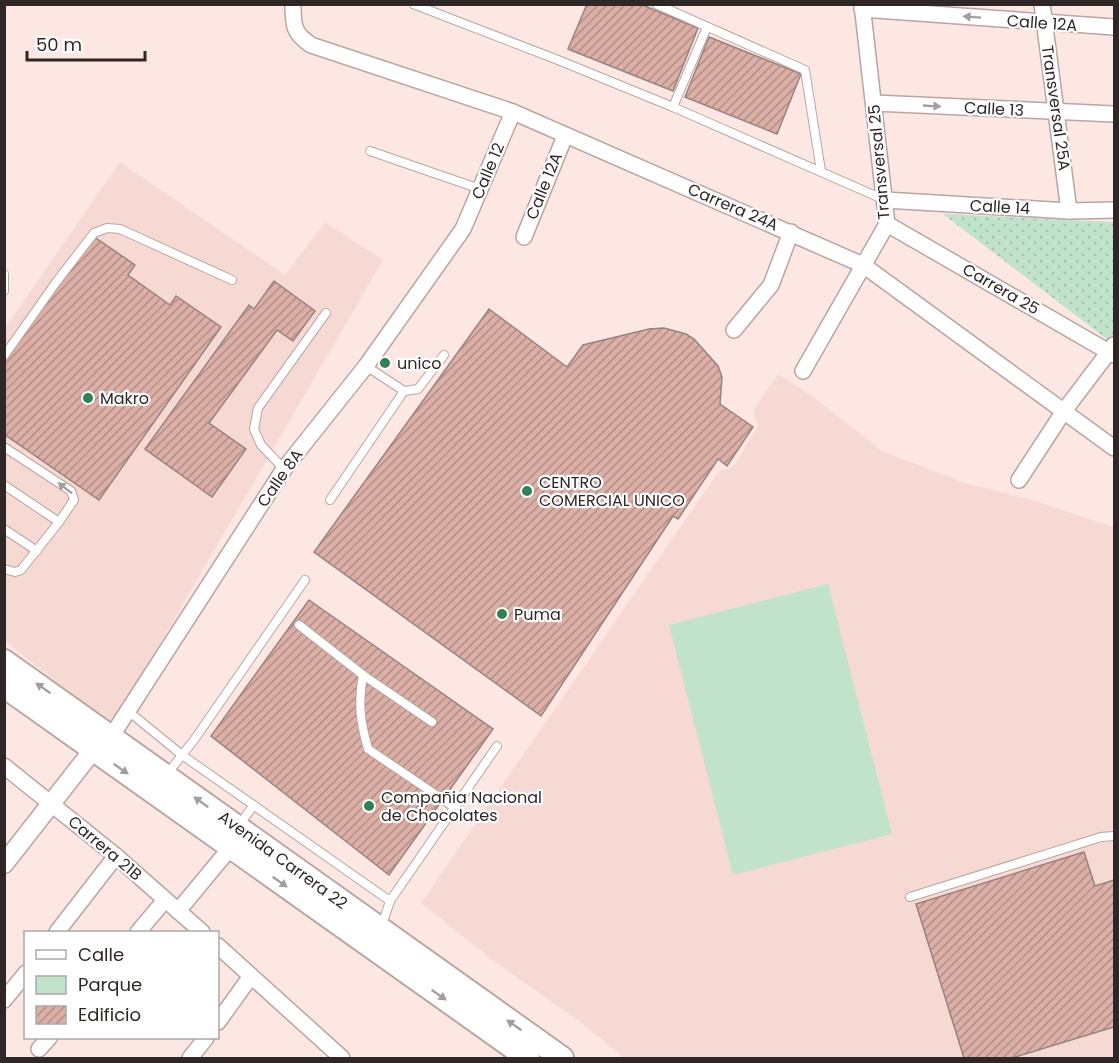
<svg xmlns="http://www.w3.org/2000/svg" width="1119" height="1063" font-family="Poppins,sans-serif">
<defs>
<pattern id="green-dots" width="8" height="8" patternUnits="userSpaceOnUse" patternTransform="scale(1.5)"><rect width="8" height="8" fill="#c1e2cb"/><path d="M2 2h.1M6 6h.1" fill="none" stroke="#a6c2ae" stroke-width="1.8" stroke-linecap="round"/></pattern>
<pattern id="building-hatch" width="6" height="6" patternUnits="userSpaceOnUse" patternTransform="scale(1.5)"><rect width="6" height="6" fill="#dbaea6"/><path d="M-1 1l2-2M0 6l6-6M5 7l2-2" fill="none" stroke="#b28e87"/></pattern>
</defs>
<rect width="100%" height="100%" fill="#fce7e3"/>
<g fill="#f7d9d4">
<path d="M120,162L285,275L325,222L383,260L112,726L5,641V328Z"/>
<path d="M778,374L812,396L882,451L965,483L1032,500L1114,527V1058H624L579,1021L491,959L421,903L719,471L733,467L758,426L753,411Z"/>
</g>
<path fill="url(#green-dots)" d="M943,214L1114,222V339L1112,343Z"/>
<path fill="#c1e2cb" d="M828,584L892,834L733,875L669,625Z"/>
<g fill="url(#building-hatch)" stroke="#968380" stroke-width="1.5">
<path d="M587,4H640L698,28L673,91L568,49Z"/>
<path d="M709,37L801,74L777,134L685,97Z"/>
<path d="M93,236L135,265L128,275L170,305L176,296L221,327L99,500L4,434V362Z"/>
<path d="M274,281L315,311L293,341L277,330L209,423L246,449L212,497L145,449L249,305L254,309Z"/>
<path d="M489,309L567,367L583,345L649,329L664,328L686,334L694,339L718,366L722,377L720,404L753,427L727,466L718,459L678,519L673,516L541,716L314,552Z"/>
<path d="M309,600L493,729L389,875L211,736Z"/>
<path d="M1084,852L1095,886L1114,880V1027L1012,1058H964L916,904Z"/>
</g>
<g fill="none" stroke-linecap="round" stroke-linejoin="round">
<defs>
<g id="service">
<path d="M413,4L558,60L673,107L885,200"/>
<path d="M656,4L805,70L821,171"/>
<path d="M673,107L707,27"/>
<path d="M370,151L480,189"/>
<path d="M4,274V291"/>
<path d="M4,356L57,281L94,233L107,228L120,229L232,280"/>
<path d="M366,366L404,391L418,389L444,355"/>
<path d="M4,447L71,491L74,500L59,522L21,570L15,572L4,569"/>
<path d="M284,469L261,445L254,429L258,408L326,313"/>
<path d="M4,485L59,522"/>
<path d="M330,500L404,391"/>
<path d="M4,529L37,551"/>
<path d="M299,625L363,675C358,705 360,720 368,749L454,807"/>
<path d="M363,675L432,722"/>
<path d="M128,711L182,755L390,901"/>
<path d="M167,774L194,740L305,580"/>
<path d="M239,825L254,805"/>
<path d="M910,897L1101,837L1114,836"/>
<path d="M382,925L390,901L497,746"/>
</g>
<g id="minor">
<path d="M293,4C293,25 293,33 311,45L513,112L863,265L1114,448"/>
<path d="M1042,4L1069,211"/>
<path d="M862,9L1114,27"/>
<path d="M874,103L1114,114"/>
<path d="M885,200L1069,211L1114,210"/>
<path d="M887,224L1114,355"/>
<path d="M524,237L565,136"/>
<path d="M734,330L771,285L791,232"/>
<path d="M803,371L887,224L862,4"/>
<path d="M1019,480L1064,411L1114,345"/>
<path d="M111,737L284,469L366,366L463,229L513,112"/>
<path d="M4,766L116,856L202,932"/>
<path d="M178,911L231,847"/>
<path d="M57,932L116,856"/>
<path d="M138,932L165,900"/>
<path d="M218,946L342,1058"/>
<path d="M4,1000L26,973"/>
<path d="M218,1022L251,976"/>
<path d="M39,1049L49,1038"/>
<path d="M190,1058L206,1038"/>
</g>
<path id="tertiary" d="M4,864L93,750"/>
<g id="primary">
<path d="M4,661L562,1058"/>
<path d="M4,686L528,1058"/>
</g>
</defs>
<use href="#service" stroke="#b9a5a1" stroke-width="10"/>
<use href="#minor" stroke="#b9a5a1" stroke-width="18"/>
<use href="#tertiary" stroke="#b9a5a1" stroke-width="21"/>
<use href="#primary" stroke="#b9a5a1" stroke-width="26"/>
<use href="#service" stroke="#fff" stroke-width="8"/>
<use href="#minor" stroke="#fff" stroke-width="15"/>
<use href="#tertiary" stroke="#fff" stroke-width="18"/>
<use href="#primary" stroke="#fff" stroke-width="22"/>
</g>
<defs><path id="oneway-solid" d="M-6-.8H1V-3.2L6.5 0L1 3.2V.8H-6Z" transform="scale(1.5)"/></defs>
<g fill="#a19e9d">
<use href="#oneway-solid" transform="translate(972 17) rotate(-176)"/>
<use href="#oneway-solid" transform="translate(932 106) rotate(3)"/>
<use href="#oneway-solid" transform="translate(65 488) rotate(-143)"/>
<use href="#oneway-solid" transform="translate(43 688) rotate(-145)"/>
<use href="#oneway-solid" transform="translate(121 769) rotate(35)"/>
<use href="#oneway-solid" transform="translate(201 802) rotate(-144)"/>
<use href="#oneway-solid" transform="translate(280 882) rotate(35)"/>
<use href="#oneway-solid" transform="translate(439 995) rotate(35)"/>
<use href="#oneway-solid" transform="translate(514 1025) rotate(-145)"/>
</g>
<g fill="#308153" stroke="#fff" stroke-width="2">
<circle cx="385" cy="363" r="6"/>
<circle cx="88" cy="398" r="6"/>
<circle cx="527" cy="491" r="6"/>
<circle cx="502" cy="614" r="6"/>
<circle cx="369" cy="806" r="6"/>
</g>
<g text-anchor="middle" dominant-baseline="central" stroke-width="4.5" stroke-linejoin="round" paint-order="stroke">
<g font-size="16" fill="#2f2726" stroke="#fff">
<text transform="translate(1042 23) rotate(4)">Calle 12A</text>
<text transform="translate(1056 108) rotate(82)">Transversal 25A</text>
<text transform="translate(994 109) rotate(3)">Calle 13</text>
<text transform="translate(879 162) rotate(-95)">Transversal 25</text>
<text transform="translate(488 171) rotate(-67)">Calle 12</text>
<text transform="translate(544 186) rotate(-68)">Calle 12A</text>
<text transform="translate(733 207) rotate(23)">Carrera 24A</text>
<text transform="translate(1000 207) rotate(3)">Calle 14</text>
<text transform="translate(1001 289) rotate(30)">Carrera 25</text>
<text transform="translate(280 478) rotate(-55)">Calle 8A</text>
<text transform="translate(105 848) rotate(40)">Carrera 21B</text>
<text transform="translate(283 860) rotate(36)">Avenida Carrera 22</text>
</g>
<g font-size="16" fill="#2f2726" stroke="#fff" text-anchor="start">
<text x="397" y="363">unico</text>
<text x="100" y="398">Makro</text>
<text x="539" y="482">CENTRO<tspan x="539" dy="18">COMERCIAL UNICO</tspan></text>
<text x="514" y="614">Puma</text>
<text x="381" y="797">Compañia Nacional<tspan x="381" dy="18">de Chocolates</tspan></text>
</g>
</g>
<rect width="1119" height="1063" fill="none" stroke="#2f2726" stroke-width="12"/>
<rect x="24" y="931" width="195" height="108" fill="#ffffff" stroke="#aca9a8" stroke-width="1.5"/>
<rect x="36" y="950" width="30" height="9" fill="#ffffff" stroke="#aca9a8" stroke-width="1.5"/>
<text x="78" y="961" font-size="18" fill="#2f2726">Calle</text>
<rect x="36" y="976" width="30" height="18" fill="#c1e2cb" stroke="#aca9a8" stroke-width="1.5"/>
<text x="78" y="991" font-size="18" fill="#2f2726">Parque</text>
<rect x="36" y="1006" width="30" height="18" fill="url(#building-hatch)" stroke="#aca9a8" stroke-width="1.5"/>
<text x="78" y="1021" font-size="18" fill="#2f2726">Edificio</text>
<path d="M27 51v9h118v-9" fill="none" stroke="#2f2726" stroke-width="3"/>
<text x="36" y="51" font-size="18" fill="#2f2726" stroke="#ffffff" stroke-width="4.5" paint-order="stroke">50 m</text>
</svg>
